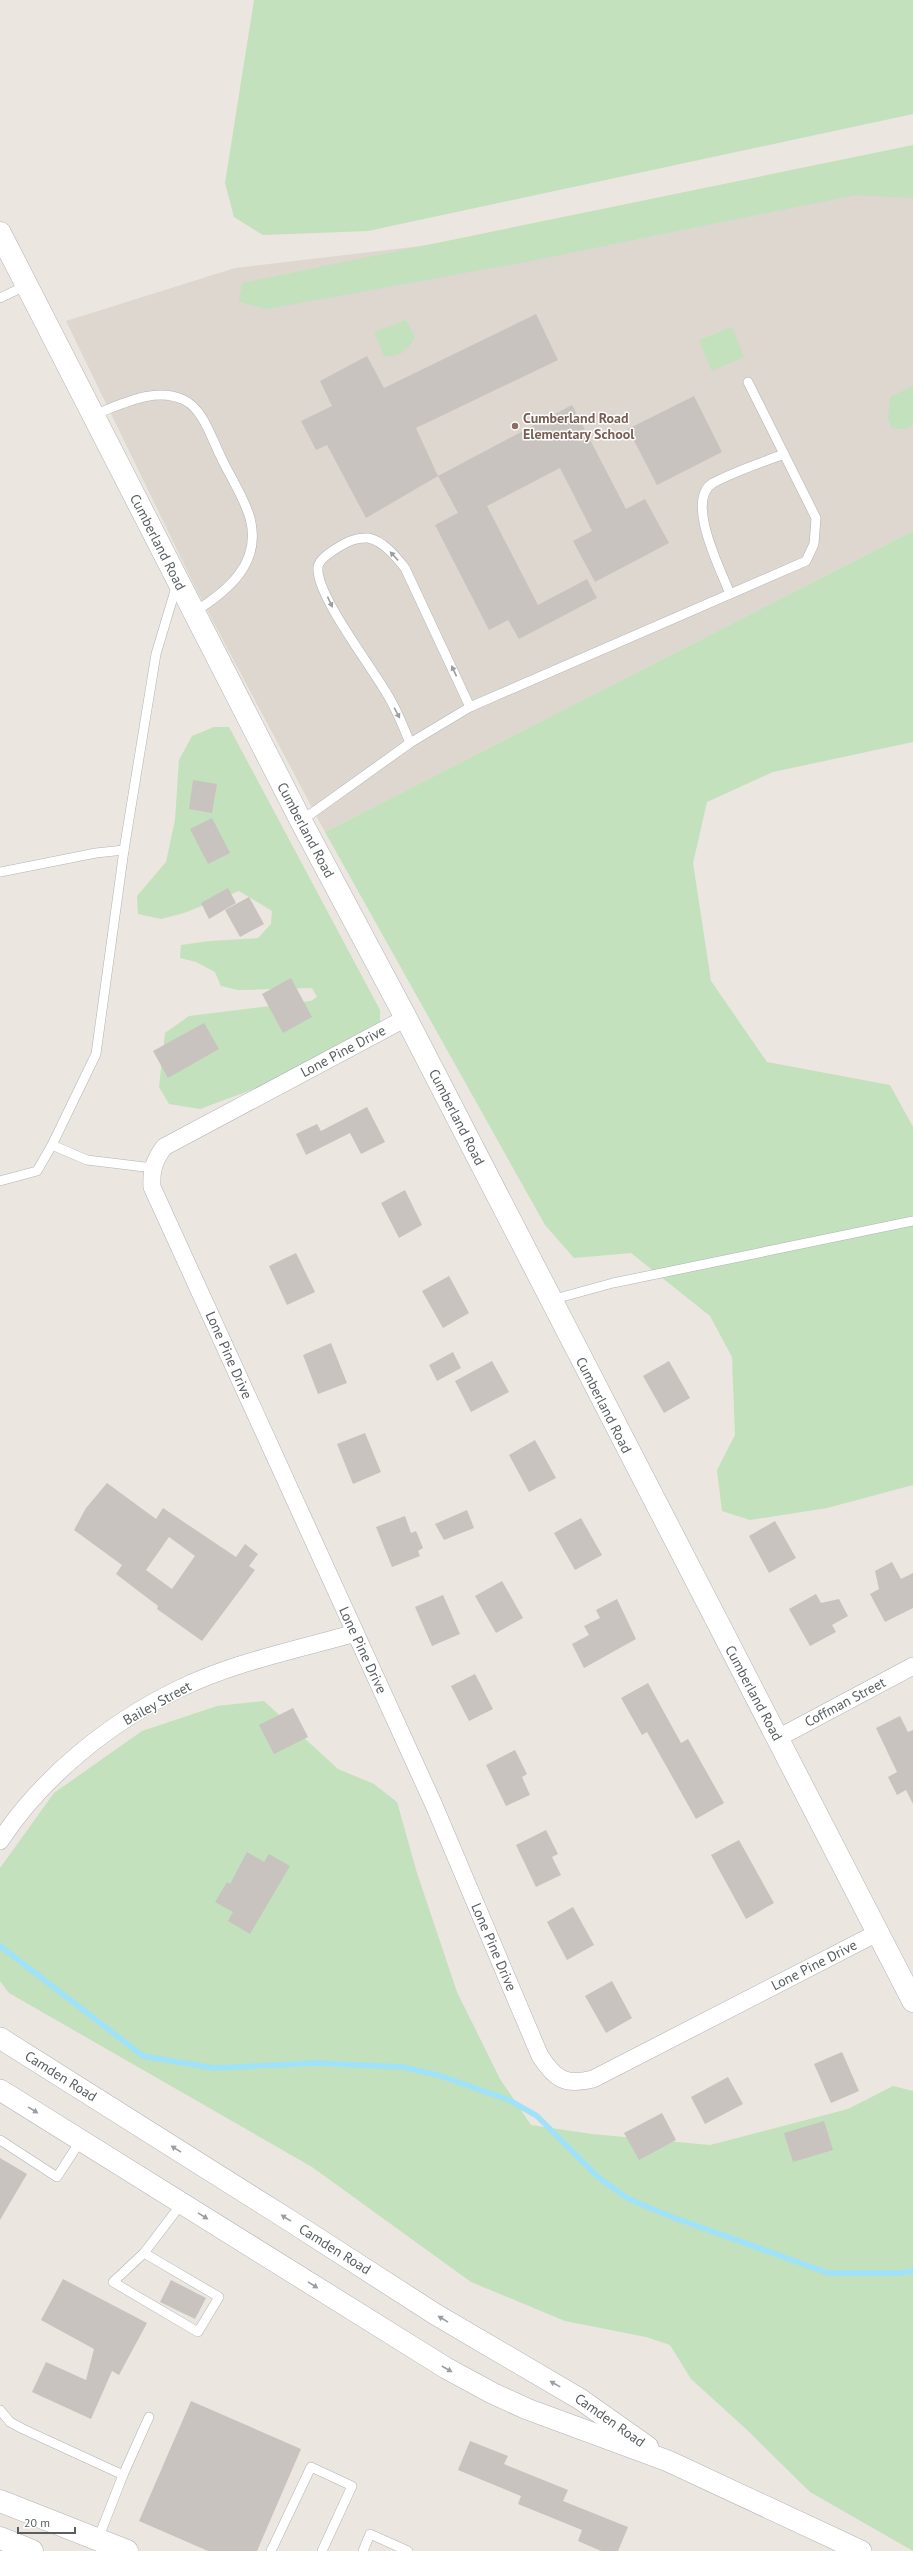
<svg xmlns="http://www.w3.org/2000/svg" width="913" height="2551" font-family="'PT Sans',sans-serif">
<rect width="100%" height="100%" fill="#ebe6df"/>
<path fill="#ddd7d0" d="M913,188V531L325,832L199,595L66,321L235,268Z"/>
<g fill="#c3e1bc">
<path d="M254,0H913V114L368,231L263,235L234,217L225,183Z"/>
<path d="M913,145V198L856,195L520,263L267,309L239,302L242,283Z"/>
<path d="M406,320L415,337C409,349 398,359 384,356L374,332Z"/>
<path d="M732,327L744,357L712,371L699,340Z"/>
<path d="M913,386V425L904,429L892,428L888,419L890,397Z"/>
<path d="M913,531V742L773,772L707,802L693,863L711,981L767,1062L890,1085L913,1127V1485L827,1508L750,1520L722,1511L717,1470L735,1435L732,1357L710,1316L631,1253L574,1258L545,1225L325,832Z"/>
<path d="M214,727H229L380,1010V1022L257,1088L200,1109L169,1104L159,1087L165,1033L189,1016L311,1001L317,997L312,988L238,990L221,986L215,972L196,962L180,958L181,945L210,941L258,938L271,924L272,911L239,891L184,913L161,919L138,914L137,896L166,862L175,820L179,760L192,736Z"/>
<path d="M264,1701L338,1769L374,1784L397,1802L417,1873L457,1992L500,2079L531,2125L592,2134L710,2145L848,2109L893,2086L913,2091V2551L810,2492L745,2428L691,2379L670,2345L646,2337L565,2321L471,2282L312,2167L9,1993L0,1981V1868L54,1793L142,1731L217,1706Z"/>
</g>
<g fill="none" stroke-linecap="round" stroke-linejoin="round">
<path stroke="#a0e2f9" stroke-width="5.5" d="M0,1946L143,2056L214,2068L317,2063L403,2067L438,2075L509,2100L537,2116L598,2177L627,2198L664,2214L828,2273H902L913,2271"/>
</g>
<g fill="#c8c3bf" fill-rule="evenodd">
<path d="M536,314L558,360L416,428L438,476L366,518L327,445L316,450L301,421L332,406L320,381L367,356L384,388Z"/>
<path d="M694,396L722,452L657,485L628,429Z"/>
<path d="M572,405L626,509L645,499L669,543L595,582L573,541L592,531L560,468L487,506L538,605L587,579L597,598L519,639L508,620L489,630L435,525L458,513L438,476Z"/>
<path d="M193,780L217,784L212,813L189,809Z"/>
<path d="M212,818L230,853L208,864L190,829Z"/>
<path d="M228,888L236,903L209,919L201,903Z"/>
<path d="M249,897L264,924L240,937L225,910Z"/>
<path d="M291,978L312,1017L283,1033L262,994Z"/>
<path d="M204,1023L219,1049L168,1078L153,1051Z"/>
<path d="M367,1107L385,1142L361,1154L350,1133L306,1155L296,1134L317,1124L321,1131Z"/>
<path d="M405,1190L422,1225L399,1238L381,1203Z"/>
<path d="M296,1253L315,1292L287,1305L269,1266Z"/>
<path d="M449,1276L469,1313L443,1328L422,1291Z"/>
<path d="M331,1343L347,1383L318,1394L303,1355Z"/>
<path d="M453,1352L461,1368L437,1381L429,1365Z"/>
<path d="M492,1361L509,1392L471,1412L455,1381Z"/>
<path d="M669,1361L690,1398L664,1413L643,1376Z"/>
<path d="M365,1433L381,1472L353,1484L337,1444Z"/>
<path d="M535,1440L556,1478L529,1492L509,1455Z"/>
<path d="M107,1483L156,1519L163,1508L236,1557L245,1544L258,1554L249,1566L255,1570L202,1641L157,1609L158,1606L116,1574L122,1565L74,1530L86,1508ZM169,1537L195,1556L172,1589L146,1570Z"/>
<path d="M467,1510L474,1528L444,1540L435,1524Z"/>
<path d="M405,1516L411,1533L416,1531L423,1548L418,1551L420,1556L392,1567L376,1527Z"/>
<path d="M581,1518L602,1555L575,1570L554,1533Z"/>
<path d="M775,1521L796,1558L769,1573L749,1536Z"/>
<path d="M892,1562L901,1579L913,1573V1608L885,1622L870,1594L879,1589L875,1571Z"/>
<path d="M502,1581L523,1618L496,1633L475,1596Z"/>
<path d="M816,1594L821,1603L839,1599L848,1616L832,1625L836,1632L810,1646L789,1609Z"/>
<path d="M443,1595L460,1634L432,1646L415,1607Z"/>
<path d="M617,1599L636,1639L584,1668L572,1644L589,1635L584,1626L600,1618L596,1610Z"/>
<path d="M475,1674L493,1709L469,1721L451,1686Z"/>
<path d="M648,1683L681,1743L688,1739L724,1803L696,1819L647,1732L642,1735L621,1698Z"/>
<path d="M293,1708L308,1737L274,1754L259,1725Z"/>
<path d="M900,1716L908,1732L913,1730V1804L906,1790L897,1795L888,1777L897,1772L876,1728Z"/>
<path d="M515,1750L527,1774L522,1777L530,1795L506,1806L486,1765Z"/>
<path d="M546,1830L558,1854L552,1857L561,1875L536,1887L516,1845Z"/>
<path d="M739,1840L774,1903L746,1919L711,1855Z"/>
<path d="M247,1852L264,1862L269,1854L290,1866L250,1934L228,1921L233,1912L215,1902L227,1882L230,1884Z"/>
<path d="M573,1907L594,1945L567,1960L547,1922Z"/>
<path d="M612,1981L632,2018L606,2033L585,1996Z"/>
<path d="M842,2052L859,2091L831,2103L814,2064Z"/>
<path d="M728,2077L743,2104L705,2124L691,2097Z"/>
<path d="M662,2113L676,2140L639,2160L624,2133Z"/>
<path d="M824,2121L833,2150L793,2162L784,2133Z"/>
<path d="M0,2158L27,2174L0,2220Z"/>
<path d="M63,2279L147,2323L119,2375L112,2371L91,2419L32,2392L46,2362L86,2380L94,2349L41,2320Z"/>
<path d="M171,2280L206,2298L195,2319L160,2302Z"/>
<path d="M191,2401L301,2449L257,2551H208L139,2521Z"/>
<path d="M470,2441L508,2456L504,2464L568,2490L563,2501L628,2527L618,2551H601L578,2541L582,2530L518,2504L521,2496L458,2470Z"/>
</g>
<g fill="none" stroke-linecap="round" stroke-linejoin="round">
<defs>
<g id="service">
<path d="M0,298L27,285"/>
<path d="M93,415C121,405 154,386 184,400C203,409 211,437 220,455C229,475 244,497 250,518C262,563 228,591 194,612"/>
<path d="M730,594C722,572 684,500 713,483C735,471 761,463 784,454"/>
<path d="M410,743C403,726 397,710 387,694C372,667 315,594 318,567C319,559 331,552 337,548C347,542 356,537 368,538C384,541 396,557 405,568L470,707"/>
<path d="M301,821L410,743L470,707L806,561L814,544L816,518L748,382"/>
<path d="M124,850L96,1054L52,1145L87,1160L153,1168"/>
<path d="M0,872L96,853L124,850L156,654L177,584"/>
<path d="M0,1181L37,1171L52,1145"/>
<path d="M551,1300L613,1283L913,1221"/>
<path d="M0,2140L57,2177L81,2140"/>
<path d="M144,2253L113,2282L198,2332L219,2297L144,2253L182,2203"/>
<path d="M0,2410L10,2422L23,2429L123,2475L98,2539"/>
<path d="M123,2475L149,2417"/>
<path d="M271,2551L311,2467L352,2486L322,2551"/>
<path d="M363,2551L370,2534L408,2551"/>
</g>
<g id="minor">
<path d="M406,1018L164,1147C154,1161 151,1170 152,1187L433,1803L540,2056C555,2079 565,2086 593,2079L877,1933"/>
<path d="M778,1738L913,1666"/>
<path d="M0,1841C42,1777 110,1722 179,1689C234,1662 297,1650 355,1633"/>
</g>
<g id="tertiary">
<path d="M0,2038L292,2222L435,2314L580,2399L648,2447"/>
<path d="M0,2090L446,2368L492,2393L527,2409L668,2461L861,2551"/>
</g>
<g id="secondary">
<path d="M0,233L301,821L406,1018L913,2001"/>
<path d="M0,2501L127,2551"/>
<path d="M0,2538L32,2551"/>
</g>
</defs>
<use href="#service" stroke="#b0b3b7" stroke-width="10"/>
<use href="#minor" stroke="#b0b3b7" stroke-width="18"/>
<use href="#tertiary" stroke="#b0b3b7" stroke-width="22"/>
<use href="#secondary" stroke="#afb4b7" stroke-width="23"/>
<use href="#service" stroke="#fff" stroke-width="9"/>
<use href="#minor" stroke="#fff" stroke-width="17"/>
<use href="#tertiary" stroke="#fff" stroke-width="21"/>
<use href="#secondary" stroke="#fff" stroke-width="22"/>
</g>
<defs><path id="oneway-solid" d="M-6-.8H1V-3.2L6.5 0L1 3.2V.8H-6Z"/></defs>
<g fill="#9b9ea0">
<use href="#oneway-solid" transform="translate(394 556) rotate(-133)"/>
<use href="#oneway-solid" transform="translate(330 602) rotate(65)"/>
<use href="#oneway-solid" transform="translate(454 671) rotate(-115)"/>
<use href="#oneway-solid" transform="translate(397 713) rotate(62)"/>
<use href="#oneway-solid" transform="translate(33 2110) rotate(32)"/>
<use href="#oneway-solid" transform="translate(176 2149) rotate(-148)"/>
<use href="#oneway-solid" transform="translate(203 2216) rotate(32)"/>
<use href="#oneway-solid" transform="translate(286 2218) rotate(-148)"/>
<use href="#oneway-solid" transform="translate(313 2285) rotate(32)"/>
<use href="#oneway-solid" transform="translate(443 2319) rotate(-149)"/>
<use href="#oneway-solid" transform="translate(447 2369) rotate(30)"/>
<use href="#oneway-solid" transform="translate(555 2384) rotate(-151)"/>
</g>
<circle fill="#8d6e63" stroke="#fff" stroke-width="1.5" cx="515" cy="426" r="4"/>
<g text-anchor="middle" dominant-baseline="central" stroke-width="3" stroke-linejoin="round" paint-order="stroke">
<g font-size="14" font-weight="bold" fill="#785e54" stroke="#fff" text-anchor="start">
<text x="523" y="418">Cumberland Road<tspan x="523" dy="16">Elementary School</tspan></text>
</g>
<g font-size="14" fill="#585d60" stroke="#fff">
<text transform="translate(158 542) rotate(63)">Cumberland Road</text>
<text transform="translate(306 830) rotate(62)">Cumberland Road</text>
<text transform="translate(343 1051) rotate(-28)">Lone Pine Drive</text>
<text transform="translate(457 1117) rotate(63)">Cumberland Road</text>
<text transform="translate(229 1355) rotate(66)">Lone Pine Drive</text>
<text transform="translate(604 1405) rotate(63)">Cumberland Road</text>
<text transform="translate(363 1650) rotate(65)">Lone Pine Drive</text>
<text transform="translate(754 1693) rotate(62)">Cumberland Road</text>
<text transform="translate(845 1702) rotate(-28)">Coffman Street</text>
<text transform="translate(157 1703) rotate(-29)">Bailey Street</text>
<text transform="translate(494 1947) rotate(67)">Lone Pine Drive</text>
<text transform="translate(814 1965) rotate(-27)">Lone Pine Drive</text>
<text transform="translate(61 2076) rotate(32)">Camden Road</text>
<text transform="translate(335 2249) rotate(32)">Camden Road</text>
<text transform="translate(610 2420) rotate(35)">Camden Road</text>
</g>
</g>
<path d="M18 2527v6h57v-6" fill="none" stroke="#585d60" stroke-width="2"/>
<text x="24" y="2527" font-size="12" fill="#585d60" stroke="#ffffff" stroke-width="3" paint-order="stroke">20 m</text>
</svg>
